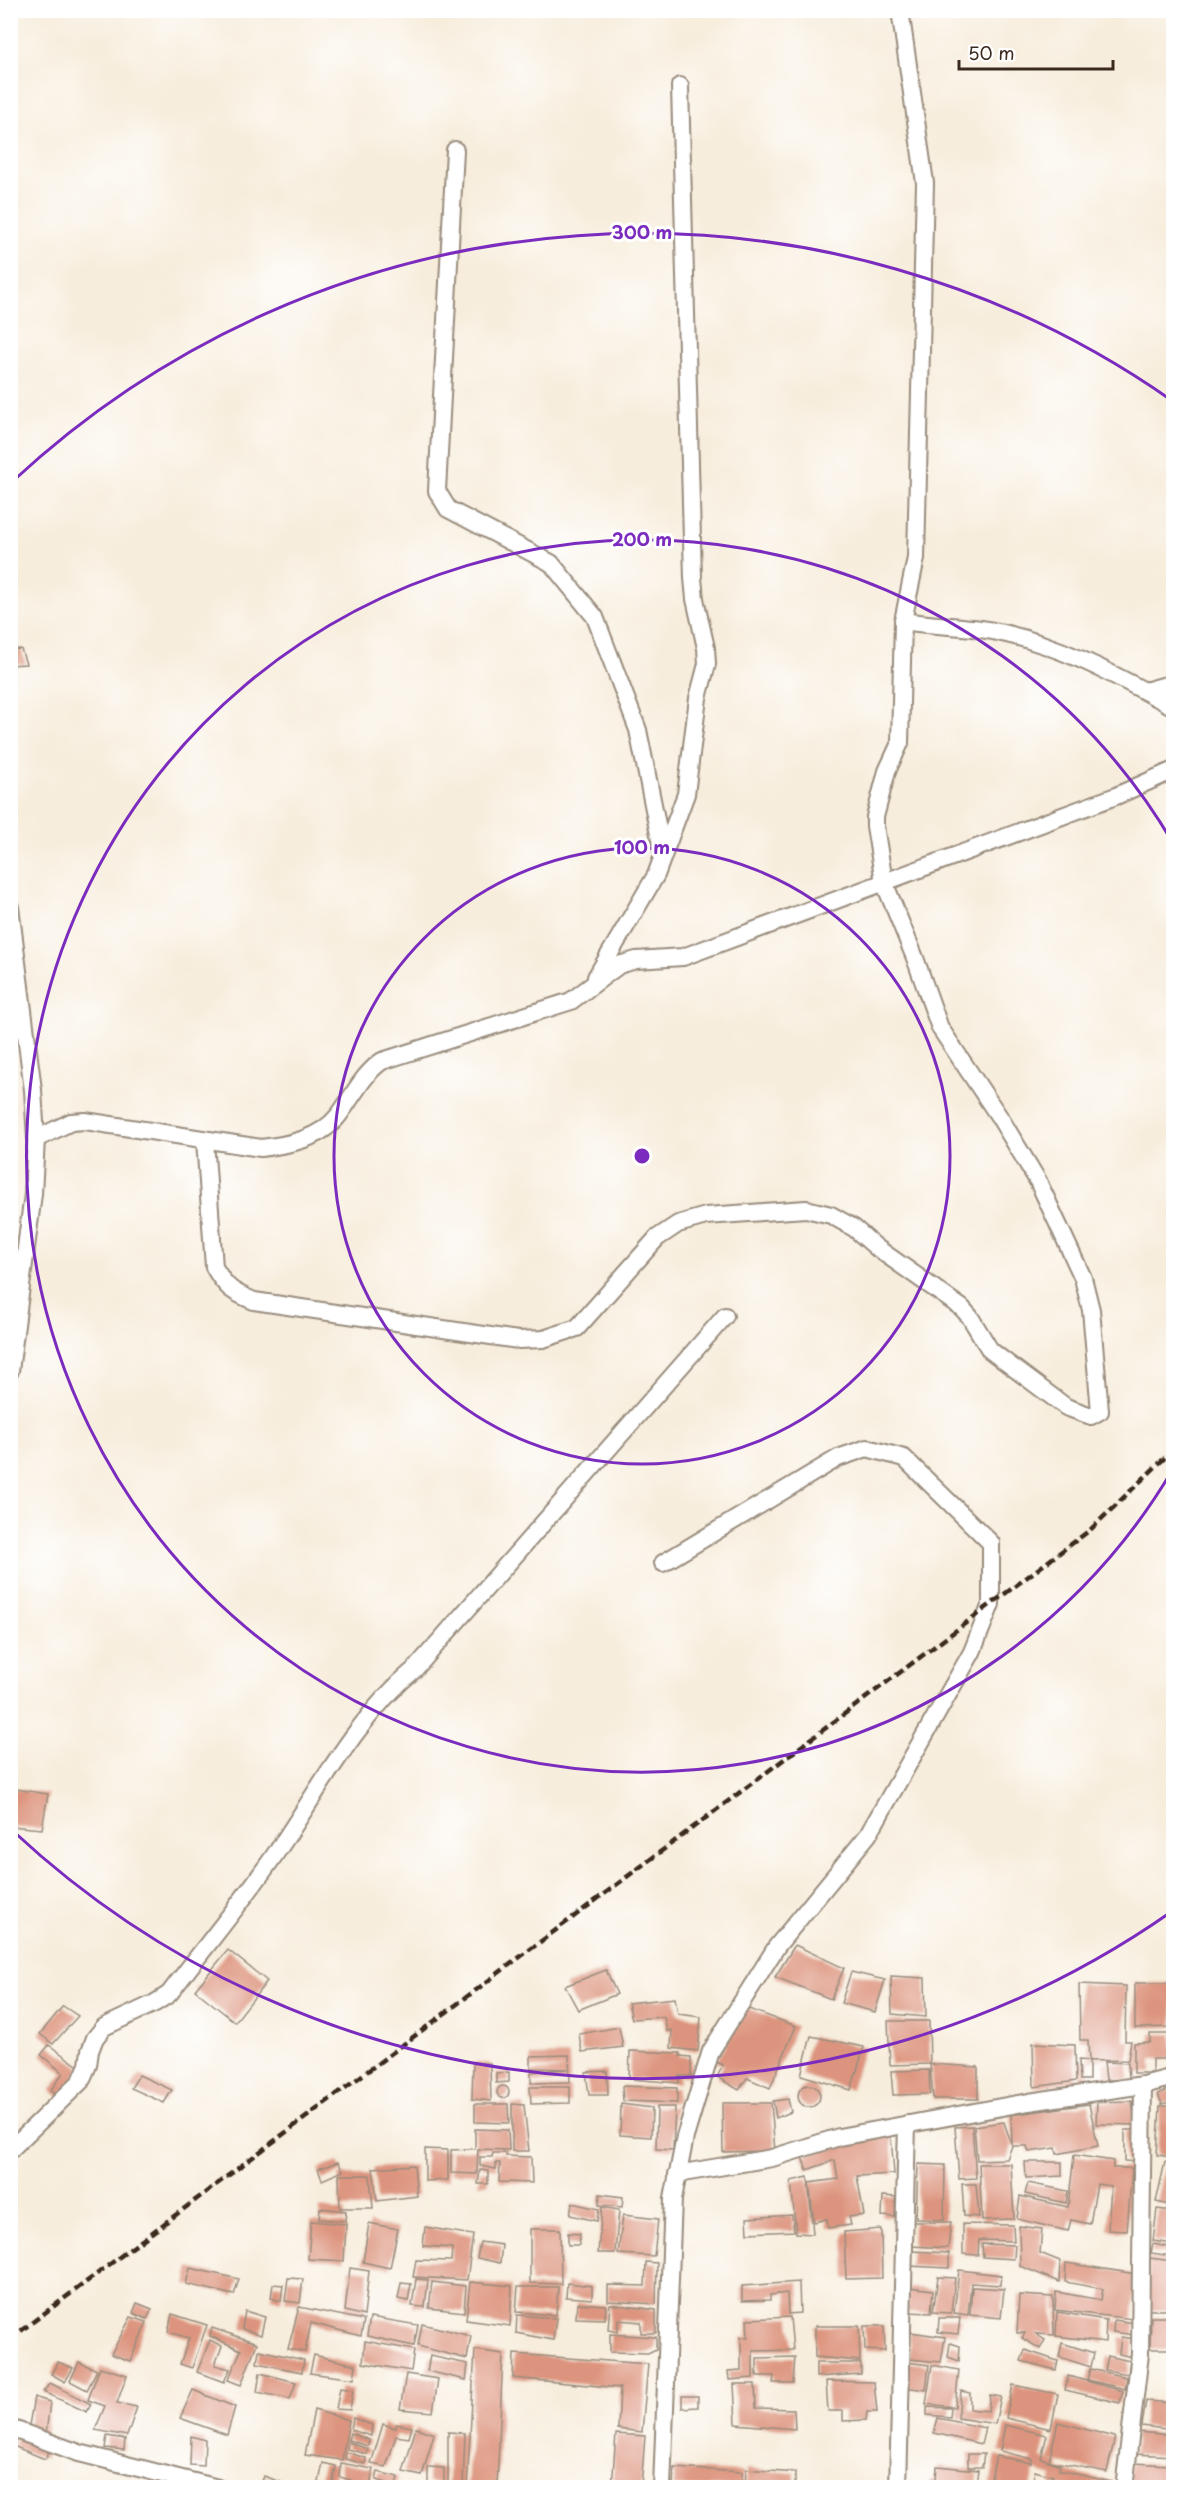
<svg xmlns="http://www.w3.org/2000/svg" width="1184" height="2498" font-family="'Playpen Sans',sans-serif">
<rect width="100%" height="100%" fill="#fff"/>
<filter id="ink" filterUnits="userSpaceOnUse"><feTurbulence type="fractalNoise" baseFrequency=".0167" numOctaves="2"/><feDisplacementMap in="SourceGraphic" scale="12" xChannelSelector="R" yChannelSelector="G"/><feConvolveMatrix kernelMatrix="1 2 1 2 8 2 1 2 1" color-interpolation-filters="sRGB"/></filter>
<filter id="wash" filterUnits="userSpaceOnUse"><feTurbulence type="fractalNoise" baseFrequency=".008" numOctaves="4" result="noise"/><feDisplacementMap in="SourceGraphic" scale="24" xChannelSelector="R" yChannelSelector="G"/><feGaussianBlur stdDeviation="1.35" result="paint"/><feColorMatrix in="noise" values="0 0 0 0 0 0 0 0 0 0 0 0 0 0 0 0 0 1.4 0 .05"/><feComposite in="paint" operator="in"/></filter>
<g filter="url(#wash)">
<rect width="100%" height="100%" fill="#f7eddc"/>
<g id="blocks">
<g fill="#dd947e">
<path d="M21,649L26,664L10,665V650Z"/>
<path d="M10,1788L48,1794L42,1829L10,1826Z"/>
<path d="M795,1945L844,1968L831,1999L775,1977Z"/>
<path d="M228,1950L267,1981L235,2022L195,1990Z"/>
<path d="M606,1970L617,1994L578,2010L565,1986Z"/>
<path d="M851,1972L885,1980L875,2012L841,2003Z"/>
<path d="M891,1976L925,1978L926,2017L892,2014Z"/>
<path d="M1135,1983H1173V2027L1135,2028Z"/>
<path d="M1079,1984L1126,1986L1125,2041H1131L1128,2060L1089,2061L1088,2040H1080Z"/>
<path d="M675,1998L678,2014L701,2017L698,2051L671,2048L672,2030L667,2031L664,2017L632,2019L628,2003Z"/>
<path d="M63,2006L78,2016L53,2044L40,2034Z"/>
<path d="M746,2008L796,2026L770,2088L747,2078L739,2090L717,2077L723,2065L716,2062Z"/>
<path d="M888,2021H929L930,2064L890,2065Z"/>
<path d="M619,2027L623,2047L582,2052L579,2034Z"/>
<path d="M1150,2034H1172L1173,2059H1152V2073H1134V2043L1150,2042Z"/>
<path d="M811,2036L864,2047L851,2090L801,2075Z"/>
<path d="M1033,2043L1075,2045L1076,2081L1034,2087Z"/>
<path d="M49,2045L81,2068L60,2097L50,2091L63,2073L41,2055Z"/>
<path d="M630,2051L680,2053V2056L691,2057V2076H679V2083L629,2079Z"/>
<path d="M569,2055L570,2082L531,2083V2072L568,2069L531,2068V2056Z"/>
<path d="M1079,2060L1089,2061V2080H1080Z"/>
<path d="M1104,2062L1128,2063L1129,2080H1106Z"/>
<path d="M473,2063H490L491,2101L472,2099Z"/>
<path d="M930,2064L978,2067V2099H933Z"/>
<path d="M929,2070L930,2094L893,2095L891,2071Z"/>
<path d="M607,2071L608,2095H589L586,2072Z"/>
<path d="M509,2072V2082L496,2083V2073Z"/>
<path d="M139,2075L172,2090L164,2103L131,2088Z"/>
<circle cx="809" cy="2096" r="11"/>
<circle cx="503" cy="2092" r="6"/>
<path d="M622,2086L677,2088V2103L623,2101Z"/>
<path d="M530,2087H570V2103L531,2104Z"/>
<path d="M1173,2088V2101L1162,2104L1158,2094Z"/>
<path d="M788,2099L791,2112L776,2118L773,2101Z"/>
<path d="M1132,2101L1135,2125L1096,2124L1097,2102Z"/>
<path d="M722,2103H771L775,2151L723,2152Z"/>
<path d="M475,2104H508L509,2123L475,2122Z"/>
<path d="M512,2104L524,2105L529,2151H512Z"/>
<path d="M621,2104L652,2108L651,2137L620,2135Z"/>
<path d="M1089,2104L1098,2146L1057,2154L1056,2148L1029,2152L1027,2146H1012L1007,2159L977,2160L974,2126L1004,2122L1012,2146L1011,2115Z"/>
<path d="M1160,2106H1173V2157L1157,2155Z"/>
<path d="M657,2107H675L673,2150L656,2149Z"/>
<path d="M972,2126L976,2178L959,2179L955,2127Z"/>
<path d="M475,2129L508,2130L509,2150L478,2149L477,2174L451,2173V2150L475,2149Z"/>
<path d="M1125,2130H1141V2162L1125,2161Z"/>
<path d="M891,2136L894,2174L857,2176L864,2215L849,2217L851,2225L828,2228L827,2219L814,2222L809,2183L838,2179L835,2160L807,2170L801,2155L847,2145V2140Z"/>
<path d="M425,2149L448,2150V2180L425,2181Z"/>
<path d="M493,2153H506V2156L531,2157L532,2183L499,2182L500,2163H496V2169L480,2166V2157H492Z"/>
<path d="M1074,2155L1113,2161V2168H1132L1127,2231L1108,2230L1111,2186L1097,2184L1090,2224L1071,2220L1068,2231L1017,2219L1020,2196L1068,2207Z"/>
<path d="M338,2162L343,2171L322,2180L318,2169Z"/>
<path d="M1025,2162H1062V2176L1026,2178Z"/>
<path d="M1165,2162L1173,2164V2206L1156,2202Z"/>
<path d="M918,2164L945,2165L944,2220L916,2219Z"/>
<path d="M979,2164H1011L1014,2219L982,2220Z"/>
<path d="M414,2165L417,2196L377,2201L373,2168Z"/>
<path d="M480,2170L488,2171V2184H478Z"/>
<path d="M339,2175H370L373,2208H340Z"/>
<path d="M808,2177L813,2234L796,2233L791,2181Z"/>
<path d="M1028,2183L1068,2191L1066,2203L1025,2194Z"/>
<path d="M962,2184H976L979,2217L964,2216Z"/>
<path d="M600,2194L623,2197L622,2207L599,2205Z"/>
<path d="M883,2196L896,2197L895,2217L882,2216Z"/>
<path d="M572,2203L599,2209L597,2221L570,2215Z"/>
<path d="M602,2207L619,2210L615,2253H598Z"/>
<path d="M320,2208L346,2211L345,2221L319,2219Z"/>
<path d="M1157,2209L1173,2211V2244L1153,2241Z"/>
<path d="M623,2215L658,2219L654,2256L618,2254Z"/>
<path d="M792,2215L794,2231L748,2233L747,2218Z"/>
<path d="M311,2221L346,2224L344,2261L308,2259Z"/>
<path d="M913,2222H951L948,2248L912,2246Z"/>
<path d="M369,2223L398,2229L390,2268L363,2262Z"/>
<path d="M963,2224L1013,2225L1014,2241L979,2240L978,2255L963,2254Z"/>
<path d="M1019,2226L1042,2229L1040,2253L1060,2261L1059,2282L1020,2266Z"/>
<path d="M425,2227L473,2235L467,2280L413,2277L416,2260L451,2261L452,2248L423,2246Z"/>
<path d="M530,2229H560L561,2284L530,2283Z"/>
<path d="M881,2229L882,2278L846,2279L844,2232Z"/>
<path d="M568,2233L580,2234L579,2245H568Z"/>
<path d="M480,2242L502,2245L500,2263L477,2258Z"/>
<path d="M982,2244L1015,2245L1014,2259L983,2257Z"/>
<path d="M1153,2244L1173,2248L1171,2256L1151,2253Z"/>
<path d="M911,2251L949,2253V2268L909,2266Z"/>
<path d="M1149,2258L1173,2261V2310H1148Z"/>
<path d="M646,2262L657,2263L656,2304L608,2301V2285L645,2286Z"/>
<path d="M1066,2263L1136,2274L1133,2319L1055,2310L1056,2292L1101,2300L1103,2289L1065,2282Z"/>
<path d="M190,2268L239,2279L234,2295L186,2284Z"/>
<path d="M350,2268L369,2271L364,2316L345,2311Z"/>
<path d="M959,2270L1001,2275L1000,2285L971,2283L968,2315L954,2313Z"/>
<path d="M938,2277L955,2278L951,2313L933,2312Z"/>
<path d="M288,2278L303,2279L300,2303L285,2301Z"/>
<path d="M416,2279L428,2280L425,2307L412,2306Z"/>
<path d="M432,2282L466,2286L464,2312L429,2308Z"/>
<path d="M470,2282L512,2286L510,2326L466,2320Z"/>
<path d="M799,2282L800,2313L788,2314L787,2293L770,2295V2300L742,2301V2286Z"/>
<path d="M401,2283L411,2284L408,2301L398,2299Z"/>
<path d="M567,2283L592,2286V2299L566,2297Z"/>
<path d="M273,2284L283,2285L281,2301L271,2298Z"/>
<path d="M518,2287H558L556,2315L516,2312Z"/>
<path d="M909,2287L933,2290L931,2313L907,2312Z"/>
<path d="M972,2287L1004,2289L1001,2318L970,2315Z"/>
<path d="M1019,2295L1053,2297L1054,2335L1036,2334L1045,2340L1040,2349L1022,2338L1025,2333H1017Z"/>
<path d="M137,2303L152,2309L147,2319L133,2313Z"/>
<path d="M577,2303L606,2305L605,2319L576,2318Z"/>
<path d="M610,2304L656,2310V2333H641V2322L618,2320V2332L608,2330Z"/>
<path d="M299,2307L364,2320L361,2336L311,2323L305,2352L288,2349Z"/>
<path d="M245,2311L265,2317L261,2335L242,2329Z"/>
<path d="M1057,2312L1106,2320L1105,2342L1056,2336Z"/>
<path d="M172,2314L207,2325L192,2368L180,2364L189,2338L168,2332Z"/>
<path d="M517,2315L556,2318L553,2340L516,2333Z"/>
<path d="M131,2317L147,2322L130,2361L111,2354Z"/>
<path d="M370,2317L418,2325L414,2346L367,2336Z"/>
<path d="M790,2317L793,2350L753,2351V2378L729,2380L728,2371L741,2370V2337H748L747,2319Z"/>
<path d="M1151,2317H1173V2349H1150Z"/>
<path d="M939,2318H960L958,2334L938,2332Z"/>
<path d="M1114,2320L1135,2323L1134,2335L1113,2332Z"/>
<path d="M422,2324L471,2336L467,2359L418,2346Z"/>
<path d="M815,2326H859L860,2361L815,2357Z"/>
<path d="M864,2326H884L885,2351L865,2350Z"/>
<path d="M212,2328L257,2343L241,2385L228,2380L241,2350L210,2336Z"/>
<path d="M910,2332L945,2337L941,2362L909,2359Z"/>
<path d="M610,2334L656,2337V2349L648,2353L610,2352Z"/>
<path d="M1121,2337L1134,2339L1132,2357L1119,2354Z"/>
<path d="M210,2340L222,2346L215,2365L230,2369L224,2382L197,2372Z"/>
<path d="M365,2341L414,2350L411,2371L363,2363Z"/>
<path d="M950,2343L960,2346L959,2361L948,2357Z"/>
<path d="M1062,2343L1094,2353L1091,2367L1059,2357Z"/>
<path d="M259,2350L304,2360L302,2372L257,2363Z"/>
<path d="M475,2350L503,2354L497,2487H467Z"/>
<path d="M1025,2350L1058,2361L1056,2370L1021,2361Z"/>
<path d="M514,2354L648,2364L642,2432L618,2429L620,2388L513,2378Z"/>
<path d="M314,2355L356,2365L354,2379L310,2373Z"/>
<path d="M430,2356L468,2364L466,2380L427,2371Z"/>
<path d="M1108,2356L1130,2361L1128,2374L1105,2370Z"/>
<path d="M795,2357L793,2383H773L774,2376H757V2358Z"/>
<path d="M58,2362L73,2368L65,2382L51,2374Z"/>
<path d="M79,2362L97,2370L87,2390L70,2381Z"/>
<path d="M906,2362L929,2365L926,2390L904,2387Z"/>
<path d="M816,2363H861V2374L816,2377Z"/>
<path d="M932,2365L959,2370L955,2407L926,2404Z"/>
<path d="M100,2367L127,2375L117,2403L137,2407L127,2436L95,2430L105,2406L88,2400Z"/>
<path d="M1090,2369L1127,2377L1125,2389L1087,2380Z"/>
<path d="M260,2373L296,2382L290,2399L257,2392Z"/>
<path d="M406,2374L438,2379L433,2412L400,2409Z"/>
<path d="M1068,2376L1123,2391L1120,2403L1065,2390Z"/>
<path d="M826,2381L874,2382L877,2412H867L866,2420L843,2421V2411H828Z"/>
<path d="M50,2383L91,2404L87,2412L43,2392Z"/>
<path d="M734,2384H755L756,2408L794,2409L795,2429L736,2424Z"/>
<path d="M1013,2385L1058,2394L1051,2429L1006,2418Z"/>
<path d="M340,2388L353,2390L350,2410L336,2409Z"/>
<path d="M193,2390L235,2407L227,2435L180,2418Z"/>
<path d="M961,2391L970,2393V2409L988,2411L990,2395L1001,2397L995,2424L958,2418Z"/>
<path d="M682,2396H698V2407L682,2408Z"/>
<path d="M34,2397L50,2402L46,2434L28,2431Z"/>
<path d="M1146,2401L1173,2403V2430L1142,2426Z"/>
<path d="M927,2407L951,2408L950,2417L927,2415Z"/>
<path d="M314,2410L349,2420L342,2460L305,2455Z"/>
<path d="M353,2418L372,2425L371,2436L351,2430Z"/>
<path d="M938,2418L985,2428L981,2444L934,2433Z"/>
<path d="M1058,2422L1115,2437L1107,2472L1049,2461Z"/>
<path d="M383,2424L395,2428L396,2424L412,2427L409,2438L396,2436L386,2467L371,2464Z"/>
<path d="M1005,2425L1047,2435L1041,2458L1060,2465L1059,2470L1117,2483L1116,2487H1051L1053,2476L1035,2471L1031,2487H989L996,2456L1031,2463L1032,2459L1000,2451Z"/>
<path d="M416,2428L434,2434L422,2476L403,2472Z"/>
<path d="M448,2432L465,2433L463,2487L448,2486Z"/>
<path d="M1136,2432L1173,2435V2456L1134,2454Z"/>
<path d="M350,2433L369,2440L368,2446L348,2440Z"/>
<path d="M616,2434L645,2436L641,2487L612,2486Z"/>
<path d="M19,2436L51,2448L45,2459L13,2446Z"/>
<path d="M107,2436L125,2439L124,2450L105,2448Z"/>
<path d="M191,2436L205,2440L204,2466L190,2465Z"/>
<path d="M348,2442L368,2449L367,2454L347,2449Z"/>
<path d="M346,2452L366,2458L365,2464L345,2459Z"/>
<path d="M968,2454H984L982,2467H968Z"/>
<path d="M323,2463L336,2466L332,2487H318Z"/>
<path d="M341,2463L373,2469L370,2487H353L354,2481L340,2477Z"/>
<path d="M1132,2463L1171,2465V2484L1129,2483Z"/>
<path d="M937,2466L978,2470L976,2484L942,2483L941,2487H930V2479H936Z"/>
<path d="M428,2467L444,2468V2484L428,2483Z"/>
<path d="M674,2468L742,2472V2487H673Z"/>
<path d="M746,2469L795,2473V2487H745Z"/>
<path d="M378,2472L398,2477L396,2486L376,2480Z"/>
<path d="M264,2476L286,2484L284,2487H260Z"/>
</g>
</g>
</g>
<g filter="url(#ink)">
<use href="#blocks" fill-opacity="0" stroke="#998c7d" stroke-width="1.5"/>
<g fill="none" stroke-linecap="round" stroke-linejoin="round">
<defs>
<g id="minor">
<path d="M455,150L437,491L448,509L551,563L595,617L638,730L663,854"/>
<path d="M903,621C929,625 955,626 981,629C1050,639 1114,674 1174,707"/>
<path d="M1145,691L1174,683"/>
<path d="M10,907L33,1090L36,1139L33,1194L10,1371"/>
<path d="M596,977L656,875L686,794L698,698L707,664L706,648L695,599L693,578L680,86"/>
<path d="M36,1139L71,1122L85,1121L261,1148C288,1145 320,1139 338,1116C353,1097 362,1075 382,1061L571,1001L619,965L636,960L683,957L1116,796L1174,770"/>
<path d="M205,1140L214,1267C226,1288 232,1292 254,1301L518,1340L543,1339L577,1328L657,1238L678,1224L706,1216L806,1209L831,1215L854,1228L877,1248L962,1308L970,1317L990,1350L1003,1360L1066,1407L1091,1416L1100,1411L1091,1310L1083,1278L1038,1181L1000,1118L940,1028L915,958L884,882L875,826V817L887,771L900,743L903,621L916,558L925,183L900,10"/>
<path d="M10,2150L81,2081L88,2065L90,2051L95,2038L104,2027L155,2003L169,1994C206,1945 246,1898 280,1847C322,1785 357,1717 415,1669L725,1316"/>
<path d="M677,2174L772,2158L839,2137L1029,2102L1143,2085L1174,2077"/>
<path d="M10,2428L79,2453L218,2488"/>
<path d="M662,2488L673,2199L685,2137L711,2051L777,1946L868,1835L972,1652L991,1604V1543L904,1458L867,1448L838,1458L663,1563"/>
<path d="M898,2488L907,2124"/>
<path d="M1124,2488L1140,2354L1143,2085"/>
</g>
</defs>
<use href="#minor" stroke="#998c7d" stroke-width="20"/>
<use href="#minor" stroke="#fff" stroke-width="16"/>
<path stroke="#3b2a1e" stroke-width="4.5" stroke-dasharray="9 4.5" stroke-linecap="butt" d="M10,2339L1090,1530L1174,1449"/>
</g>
</g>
<g fill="none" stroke="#7b2cbf" stroke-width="3">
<circle cx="642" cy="1156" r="308"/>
<path d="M1173 1469A616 616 0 1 1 1173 843"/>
<path d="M1171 1912A923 923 0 0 1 13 1831M13 481A923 923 0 0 1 1171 400"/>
</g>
<circle cx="642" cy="1156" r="9" fill="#7b2cbf" stroke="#fff" stroke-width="3"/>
<g font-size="18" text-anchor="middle" font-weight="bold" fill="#7b2cbf" stroke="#fff" stroke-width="6" stroke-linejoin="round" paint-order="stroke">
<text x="642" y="239">300 m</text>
<text x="642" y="546">200 m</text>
<text x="642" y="854">100 m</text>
</g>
<rect width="1184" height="2498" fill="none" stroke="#fff" stroke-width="36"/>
<path d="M959 60v9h154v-9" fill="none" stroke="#3b2a1e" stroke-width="3"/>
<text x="968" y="60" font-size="18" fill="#3b2a1e" stroke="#ffffff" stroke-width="4.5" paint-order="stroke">50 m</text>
</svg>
